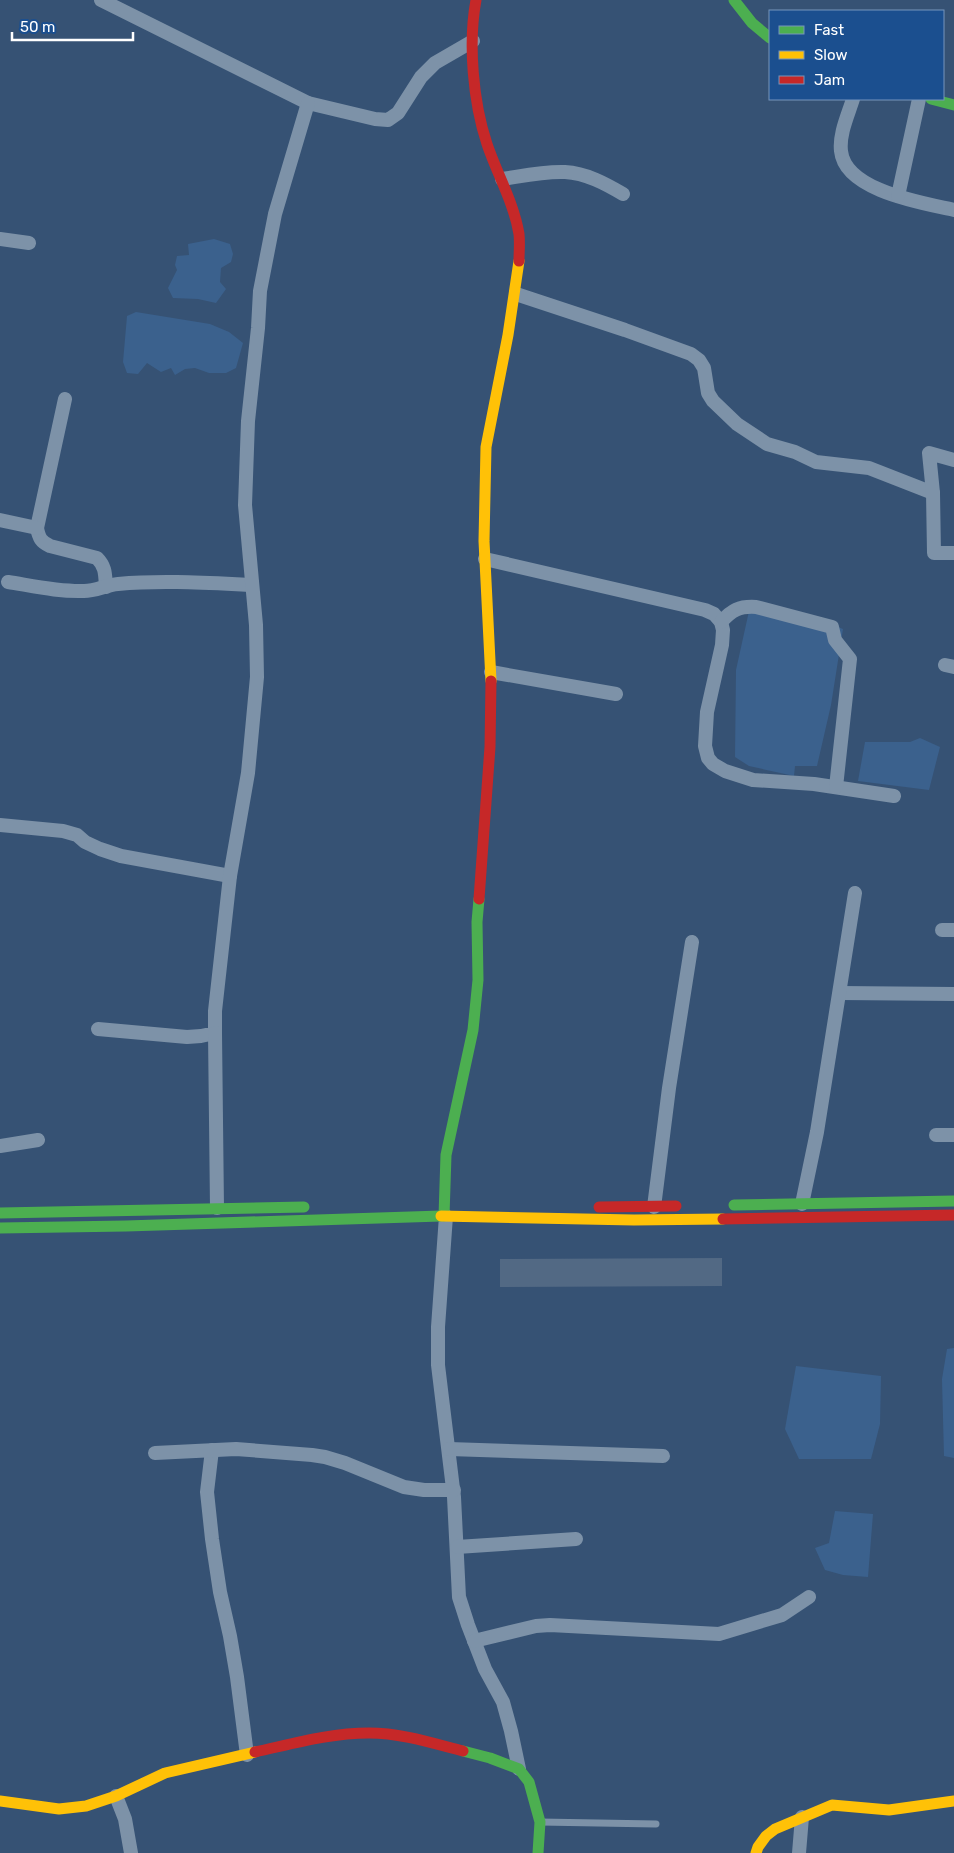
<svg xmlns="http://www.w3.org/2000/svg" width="954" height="1853" font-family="Rubik,sans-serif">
<rect width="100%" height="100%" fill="#365274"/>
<g fill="#3b618d">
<path d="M214,239L230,244L233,254L231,262L221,268L220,282L226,289L216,303L198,299L173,298L168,288L177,270L175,265L177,256L189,255L188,244Z"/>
<path d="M136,312L210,324L229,332L243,343L236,368L226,373H209L195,368L185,369L175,375L171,368L161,372L147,363L138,374L127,373L123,362L127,316Z"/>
<path d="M749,611L823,621L843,629L831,705L817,766H795L794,776L749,766L735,757L736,670Z"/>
<path d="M920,738L940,747L929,790L858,781L865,742H910Z"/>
<path d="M954,1348V1458L944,1456L942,1379L947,1349Z"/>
<path d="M796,1366L881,1376L880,1424L871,1459H799L785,1429Z"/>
<path d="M835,1511L873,1514L868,1577L843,1575L825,1570L815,1548L829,1543Z"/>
</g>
<path fill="#526984" d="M722,1258V1286L500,1287V1259Z"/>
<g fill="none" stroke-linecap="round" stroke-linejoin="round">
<path stroke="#7d92a8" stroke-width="7" d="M540,1822L656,1824"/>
<g stroke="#7d92a8" stroke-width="14">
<path d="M101,0L308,103L375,119L388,120L398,113L421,77L435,63L473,41"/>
<path d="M853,99C848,115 839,134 841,151C845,191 923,203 954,210"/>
<path d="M502,179C522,176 544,171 565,172C586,173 606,184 623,194"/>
<path d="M898,196L919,99"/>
<path d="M0,239L29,243"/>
<path d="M516,294L625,330L691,354L699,360L704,368L708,393L713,401L737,424L767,444L795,452L816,462L869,468L933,493"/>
<path d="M65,399L37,528C39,538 41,542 50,546L97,558C106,567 105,575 106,587"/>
<path d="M954,460L929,453L933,493L934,553H954"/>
<path d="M0,520L37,528"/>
<path d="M485,559L705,610L714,614L721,622L723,630L722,645L707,712L705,746L708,758L713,764L725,771L753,780L814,784L894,796"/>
<path d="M8,582C33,586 59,592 84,591C96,591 106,585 118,584C162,580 208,583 252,585"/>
<path d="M721,622C732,610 739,606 756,607L832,627L835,640L850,659L836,787"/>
<path d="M945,665L954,667"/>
<path d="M491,672L616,694"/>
<path d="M0,825L63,831L77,835L85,842L100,849L121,856L230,876"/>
<path d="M942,930H954"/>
<path d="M840,993L954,994"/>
<path d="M98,1029L187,1037L201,1036L215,1033V1011L230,876L248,773L257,677L256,625L245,505L248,421L258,328L260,291L275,214L308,103"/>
<path d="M215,1033L217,1208"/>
<path d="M936,1135H954"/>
<path d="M0,1146L38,1140"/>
<path d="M802,1204L817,1132L855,893"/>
<path d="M654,1207L669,1088L692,942"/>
<path d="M446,1216L438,1327V1365L454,1497L459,1597L468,1625L485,1669L503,1702L511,1731L519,1769"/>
<path d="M449,1449L663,1456"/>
<path d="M212,1450L207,1492L212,1539L220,1592L230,1636L237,1677L247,1755"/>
<path d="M155,1453L236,1449L312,1455L325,1457L345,1463L404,1487L424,1490H454"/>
<path d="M457,1547L576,1539"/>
<path d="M474,1641L536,1626L550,1625L719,1634L782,1615L809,1597"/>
<path d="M116,1796L125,1819L131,1853"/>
<path d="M799,1853L802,1817"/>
</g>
<g stroke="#4caf50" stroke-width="11">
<path d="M734,0L752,23L770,38"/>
<path d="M931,99L954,105"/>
<path d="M734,1205L954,1201"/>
<path d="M0,1213L304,1207"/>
<path d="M444,1216L446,1155L473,1030L478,980L477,922L479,899"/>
<path d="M0,1228L126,1226L441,1216"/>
<path d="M463,1751L490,1758L519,1769L529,1782L540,1822L538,1853"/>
</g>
<g stroke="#ffc107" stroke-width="11">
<path d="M491,681L484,541L486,447L508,335L519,261"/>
<path d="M441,1216L634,1220L723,1219"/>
<path d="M0,1801L59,1809L86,1806L116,1796L165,1773L255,1752"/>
<path d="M756,1853L758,1847L766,1836L775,1829L832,1805L889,1810L954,1801"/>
</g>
<g stroke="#c62828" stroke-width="11">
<path d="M476,0C468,43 473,102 487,144C497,174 514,203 519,234C520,243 519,252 519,261"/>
<path d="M479,899L490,747L491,681"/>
<path d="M599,1207L676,1206"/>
<path d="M723,1219L954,1215"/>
<path d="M255,1752C292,1744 330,1733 369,1733C401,1733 432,1743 463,1751"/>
</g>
</g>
<rect x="769" y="10" width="175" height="90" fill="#1b4f8f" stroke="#7695bc"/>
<rect x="779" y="26" width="25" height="8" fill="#4caf50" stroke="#7695bc"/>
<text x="814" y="35" font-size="15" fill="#ffffff">Fast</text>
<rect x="779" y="51" width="25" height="8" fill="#ffc107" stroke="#7695bc"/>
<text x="814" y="60" font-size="15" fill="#ffffff">Slow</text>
<rect x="779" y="76" width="25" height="8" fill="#c62828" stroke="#7695bc"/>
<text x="814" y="85" font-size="15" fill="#ffffff">Jam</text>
<path d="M12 32v8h121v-8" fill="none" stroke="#ffffff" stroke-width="2.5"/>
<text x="20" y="32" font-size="15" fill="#ffffff" stroke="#1b4f8f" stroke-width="4" paint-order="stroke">50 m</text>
</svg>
